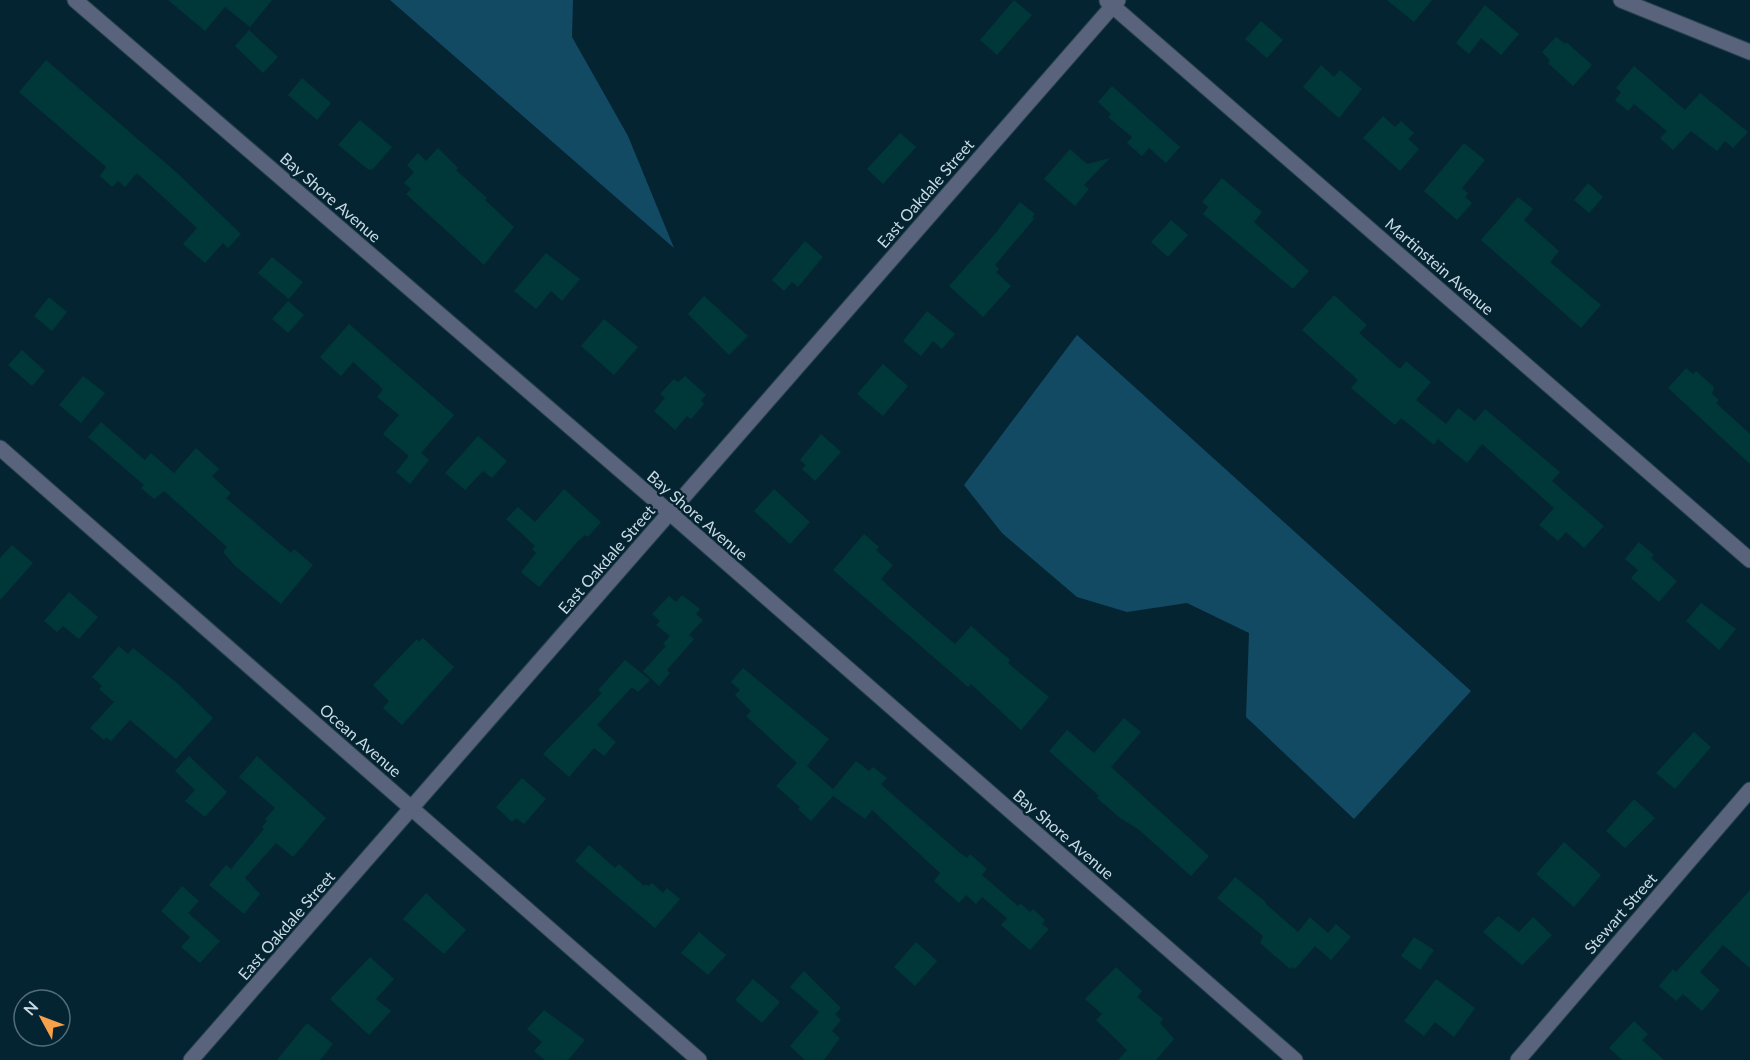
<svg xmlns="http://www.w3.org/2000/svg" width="1750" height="1060" font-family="Lato,sans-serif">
<rect width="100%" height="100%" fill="#052432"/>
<g fill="#124a64">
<path d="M390,0H573L572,37L628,136L674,248Z"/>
<path d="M1077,335L1471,691L1354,819L1246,717L1249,633L1187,603L1127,612L1077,597L1002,533L964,485Z"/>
</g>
<g fill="#003739">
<path d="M168,0H272L250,27L225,7L205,31Z"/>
<path d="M1014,0L1032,15L997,55L980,40Z"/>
<path d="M1387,0H1432L1414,22Z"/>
<path d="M1485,5L1519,34L1501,55L1481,38L1469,54L1456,43Z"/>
<path d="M1261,21L1283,40L1267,58L1245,39Z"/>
<path d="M249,30L278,57L263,73L235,46Z"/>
<path d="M1556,37L1565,44L1566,42L1592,65L1573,86L1548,63L1550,60L1542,52Z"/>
<path d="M46,60L176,172L241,234L228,248L223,243L205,263L183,244L197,228L137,173L125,187L118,181L112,187L100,176L106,167L19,92Z"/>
<path d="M1321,65L1334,77L1340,70L1362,89L1339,118L1303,87Z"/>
<path d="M1634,66L1685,110L1700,93L1748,132L1733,148L1725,141L1717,151L1691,131L1673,150L1660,138L1667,131L1634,104L1628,111L1615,100L1621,92L1616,88Z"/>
<path d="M302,78L331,103L317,120L288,95Z"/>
<path d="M1112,86L1180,147L1166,163L1149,148L1142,156L1127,143L1132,137L1108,117L1111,114L1098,102Z"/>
<path d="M1383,116L1395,127L1401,121L1414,133L1408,139L1419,149L1400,171L1363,138Z"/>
<path d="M360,120L392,147L373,169L369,170L338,145Z"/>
<path d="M900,133L916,147L883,184L867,169Z"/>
<path d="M1464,143L1485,160L1462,188L1468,193L1465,197L1472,203L1457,220L1424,191Z"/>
<path d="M438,148L458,168L456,170L487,198L485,200L514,227L484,265L406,194L411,189L404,183L414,172L407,165L418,153L426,161Z"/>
<path d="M1070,149L1087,164L1110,158L1084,185L1089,189L1075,206L1044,179Z"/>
<path d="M1222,178L1262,212L1254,222L1309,271L1293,289L1203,214L1208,207L1202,202Z"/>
<path d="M1588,183L1603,197L1589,213L1574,200Z"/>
<path d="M1518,197L1533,209L1524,220L1559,251L1550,262L1601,305L1581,328L1481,240Z"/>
<path d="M1020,202L1035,214L1032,217L1034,219L995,265L999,269L996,272L1011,286L983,317L949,286L994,235Z"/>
<path d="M1171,220L1188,235L1168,257L1151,242Z"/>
<path d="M805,241L823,257L798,287L792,282L784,291L772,280Z"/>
<path d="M546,253L580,279L562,301L551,291L536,309L514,291Z"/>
<path d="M272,257L303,282L289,299L258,273Z"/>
<path d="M1334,295L1367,325L1359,333L1400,369L1406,361L1431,382L1416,400L1446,424L1458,408L1475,421L1485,409L1560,472L1552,481L1604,526L1584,548L1566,532L1558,541L1539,525L1554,508L1482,444L1467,463L1438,439L1434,445L1401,418L1395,425L1351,388L1358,380L1302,330Z"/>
<path d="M704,296L748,336L729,355L688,314Z"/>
<path d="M49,297L67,312L52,331L34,316Z"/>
<path d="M288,301L304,315L288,333L272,319Z"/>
<path d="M927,311L955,334L942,349L933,341L921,356L903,341Z"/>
<path d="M604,319L638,347L614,375L581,346Z"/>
<path d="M349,324L454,415L421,453L429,460L410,484L396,472L409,456L383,434L399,415L377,397L383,389L353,362L341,376L320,357Z"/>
<path d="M22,350L45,371L32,386L8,365Z"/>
<path d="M883,364L908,386L883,416L857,394Z"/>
<path d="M1686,368L1693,374L1696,371L1714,387L1712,394L1719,400L1716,403L1750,434V464L1668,388Z"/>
<path d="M83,376L105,393L81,423L59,405Z"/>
<path d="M685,376L706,395L701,400L704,404L691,419L687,416L675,430L654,411L665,398L660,394L674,379L678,382Z"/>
<path d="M101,422L145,460L151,453L174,473L196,448L219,469L212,476L231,493L226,498L291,553L294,549L313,565L281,604L235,566L223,552L227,547L164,491L154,499L141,488L144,485L88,437Z"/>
<path d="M821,434L841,452L815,481L802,469L806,465L800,460Z"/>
<path d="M478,436L507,461L492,478L483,471L465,490L445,473Z"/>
<path d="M564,489L601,522L588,537L585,535L577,542L539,587L521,572L536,553L532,549L535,546L506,519L518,507L535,522Z"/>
<path d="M774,489L810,522L790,544L754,511Z"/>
<path d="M864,534L879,547L876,550L893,565L881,579L922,616L955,644L971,626L1010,660L1008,663L1049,697L1021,730L971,684L968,687L833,570Z"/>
<path d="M1639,542L1654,555L1651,558L1677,581L1659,602L1631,578L1638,570L1625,559Z"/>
<path d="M12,545L33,563L0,600V558Z"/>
<path d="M69,592L98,617L79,639L63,626L57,632L44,621Z"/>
<path d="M682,595L700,609L696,614L703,620L689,635L694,639L667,670L670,673L659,686L643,671L666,646L663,644L670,636L656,625L660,621L652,614L669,596L676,602Z"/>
<path d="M1701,603L1736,629L1719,650L1686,621Z"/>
<path d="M423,638L454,667L402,725L383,708L389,701L373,685L417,639L419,642Z"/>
<path d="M119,646L128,654L133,648L177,683L213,718L176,759L130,720L111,741L106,737L104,740L90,728L114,702L99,689L102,686L92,677Z"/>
<path d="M625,660L650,680L638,692L632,687L597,725L616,742L604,756L594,748L569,777L543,754L602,693L598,690Z"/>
<path d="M743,668L829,739L807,766L833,789L856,761L869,771L873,767L887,778L881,784L885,788L960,853L967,858L970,854L987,869L982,875L1018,906L1020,903L1030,912L1033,909L1045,920L1042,924L1049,929L1030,950L1001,925L1007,918L982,897L976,904L966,895L959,903L934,881L940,873L872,810L865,819L833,796L811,821L798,809L800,807L776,786L797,763L746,716L751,711L735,695L740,690L731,682Z"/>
<path d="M1124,718L1141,732L1111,767L1209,856L1191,876L1138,829L1120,818L1097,798L1099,796L1049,751L1067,730L1094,753Z"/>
<path d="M1694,732L1711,747L1675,789L1656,773Z"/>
<path d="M189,756L227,792L205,817L185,801L195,790L175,771Z"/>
<path d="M257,756L326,818L293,857L276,843L245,878L260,894L244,914L209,885L226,865L231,869L264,829L262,827L267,821L265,819L275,808L239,777Z"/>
<path d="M522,778L546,799L524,824L516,818L512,822L496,807Z"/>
<path d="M1634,799L1655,818L1625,848L1606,831Z"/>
<path d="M1564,842L1601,875L1574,907L1536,874Z"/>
<path d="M589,845L615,868L619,864L644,886L645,884L649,886L652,883L663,893L667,888L680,899L655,928L575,861Z"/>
<path d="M1235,877L1266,902L1265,903L1298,932L1310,917L1328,933L1336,924L1351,937L1331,960L1315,946L1295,969L1292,967L1290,969L1260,943L1263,936L1217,898Z"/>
<path d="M182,886L199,901L188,913L220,941L200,963L181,947L190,937L161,911Z"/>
<path d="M1750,890V968L1723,945L1700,972L1720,990L1702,1011L1683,994L1676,1001L1659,986L1673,969L1676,972Z"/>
<path d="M426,893L466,930L444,954L403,919Z"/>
<path d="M1498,916L1519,932L1533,917L1552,935L1522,965L1483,932Z"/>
<path d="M699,932L726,955L708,975L681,953Z"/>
<path d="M1414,937L1434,950L1420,970L1401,956Z"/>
<path d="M916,942L937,961L915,986L894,967Z"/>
<path d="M370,957L394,979L376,999L391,1011L369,1035L330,999Z"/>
<path d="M1116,967L1142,991L1137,997L1163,1019L1160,1023L1174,1039L1156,1060H1118L1127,1050L1096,1020L1102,1014L1085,999Z"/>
<path d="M804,971L841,1008L835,1014L841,1020L832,1031L840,1038L824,1060H805L790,1046L819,1012L790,987Z"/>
<path d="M753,979L780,1002L762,1023L735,1000Z"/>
<path d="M1436,979L1475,1008L1454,1037L1435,1022L1424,1036L1404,1021Z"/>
<path d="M544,1010L585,1040L568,1060H545L534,1051L542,1042L527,1029Z"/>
<path d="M1634,1021L1648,1034L1642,1040L1664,1060H1622L1609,1048Z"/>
<path d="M307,1023L333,1044L320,1060H277Z"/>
</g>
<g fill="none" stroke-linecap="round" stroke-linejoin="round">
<defs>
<g id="minor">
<path d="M75,0L670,513L1295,1060"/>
<path d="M1621,0L1750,52"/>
<path d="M1107,1L1750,560"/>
<path d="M0,448L699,1060"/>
<path d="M191,1060L1118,0"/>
<path d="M1518,1060L1750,790"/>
</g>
</defs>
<use href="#minor" stroke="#24414e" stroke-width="17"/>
<use href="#minor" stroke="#59637b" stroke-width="15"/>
</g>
<g text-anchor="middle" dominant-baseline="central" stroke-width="5" stroke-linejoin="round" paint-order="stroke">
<g font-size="16" fill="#c9dae4" stroke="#052432">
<text transform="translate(925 193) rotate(-49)">East Oakdale Street</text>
<text transform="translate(331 197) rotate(41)">Bay Shore Avenue</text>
<text transform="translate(1440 266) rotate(41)">Martinstein Avenue</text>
<text transform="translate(698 515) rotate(41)">Bay Shore Avenue</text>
<text transform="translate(606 559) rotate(-49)">East Oakdale Street</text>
<text transform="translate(361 740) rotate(41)">Ocean Avenue</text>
<text transform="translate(1064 834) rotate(41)">Bay Shore Avenue</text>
<text transform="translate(1620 913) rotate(-49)">Stewart Street</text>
<text transform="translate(286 925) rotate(-49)">East Oakdale Street</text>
</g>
</g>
<g transform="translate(42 1018) rotate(311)"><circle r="28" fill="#052432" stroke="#536d79" stroke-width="1.5"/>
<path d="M0-4.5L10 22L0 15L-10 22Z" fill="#f7a14a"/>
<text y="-9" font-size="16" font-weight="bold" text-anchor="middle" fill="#c9dae4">N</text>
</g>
</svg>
